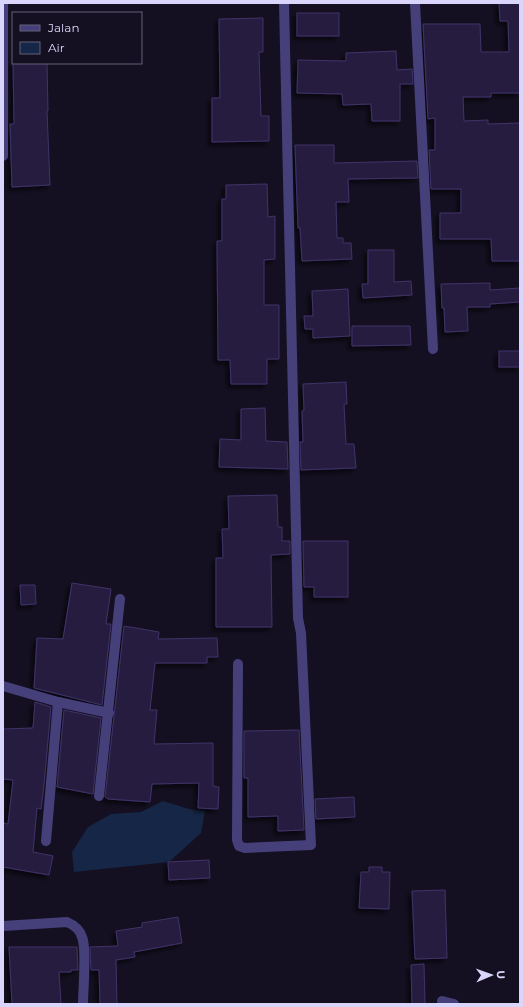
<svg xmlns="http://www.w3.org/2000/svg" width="523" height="1007" font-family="Montserrat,sans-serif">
<defs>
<filter id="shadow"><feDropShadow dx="-3.5" dy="3.5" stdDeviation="2" flood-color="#0009"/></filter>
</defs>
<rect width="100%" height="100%" fill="#141021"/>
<path fill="#152646" d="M163,801L189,809L205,811L201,833L169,862L74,872L72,852L88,827L111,814L141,812Z"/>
<g fill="#261e40" stroke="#403369" filter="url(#shadow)">
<path d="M499,3H520V93H491V97H463L464,121L488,120V124L520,123V261H492L491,239H440V213H461V189H431L429,150H435V118L428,119L423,24H480L481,52H509L508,21H500Z"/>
<rect x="297" y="13" width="42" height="23"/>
<path d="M263,18V52H259L261,116H269V141L212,142V98H220L219,19Z"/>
<path d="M396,51L397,70L412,69L413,84H400V121H372L371,104L343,105L342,94L297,93L298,60L346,61V53Z"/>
<path d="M13,63H47L48,111H47L50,185L12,187L10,124H14Z"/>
<path d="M295,145H334V163L417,161L418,178L348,179L349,202H336L337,238H343V243H351L352,259L302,261L300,228H298Z"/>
<path d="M267,184L268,217L275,216V259L264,260V305H279V359H267V384H231L230,360H218L217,241H222V199H226V185Z"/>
<path d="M368,250H394V282L411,281L412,295L363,298L362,284H368Z"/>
<path d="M490,283V290L520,288V302L490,304V307H467L468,331L445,332L444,308H442L441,284Z"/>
<path d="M348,289L350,336L313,338V329H305L304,316H313L312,291Z"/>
<path d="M352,326H410L411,345L352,346Z"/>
<rect x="499" y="351" width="21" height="16"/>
<path d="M346,382L347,404H344L346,444H354L356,468L301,470L300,442H303L302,411L304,410L303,384Z"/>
<path d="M265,408L266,441L287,442L288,469L219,467L220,439L241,440V409Z"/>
<path d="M277,495L278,527H282V541H290V554L271,555L272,627H216V558H223L222,529H229L228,496Z"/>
<path d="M303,541H348V597H314V587H304Z"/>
<path d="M72,583L111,589L106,624H111L102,705L34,688L37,638L63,639Z"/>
<path d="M20,585H35L36,604L21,605Z"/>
<path d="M124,626L159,632L158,639L217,638L218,657H207V663H155L150,710H157L154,744L213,743V786L219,787L218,809L198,808L199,783L152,784L150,802L108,799L105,797Z"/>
<path d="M35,702L51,707L44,785L41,809L37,808L33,852L53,856L49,875L3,867V823L8,824L13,780L3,779V729L33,728Z"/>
<path d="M64,710L101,718L93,794L57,787Z"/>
<path d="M299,730L304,830L278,831V816L248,817V778H244V731Z"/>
<path d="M354,797L355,817L316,819L315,799Z"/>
<path d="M209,860L210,878L169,880L168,862Z"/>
<path d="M369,867H382V872H390L389,909L359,908L361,872H369Z"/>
<path d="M445,890L447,958L415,959L412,891Z"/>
<path d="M178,917L182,943L134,952L135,957L116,960L117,1004H100L99,970H91L90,947L118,946L116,931L142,927V923Z"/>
<path d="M9,947H77L78,970H71V972H59L61,1004H12Z"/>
<path d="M424,964L425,1004H412L411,965Z"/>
</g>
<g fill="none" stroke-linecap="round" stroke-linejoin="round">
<g stroke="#45407a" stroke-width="10">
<path d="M415,3L433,349"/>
<path d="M3,156V3"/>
<path d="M238,664L237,840L239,846L245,848L311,845L301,633L298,618L284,3"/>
<path d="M3,686L58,702L109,713"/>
<path d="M99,796L120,599"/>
<path d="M46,841L58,702"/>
<path d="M3,926L67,922C74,925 80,930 82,937C87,949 83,989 83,1004"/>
<path d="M442,1001L454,1004"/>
</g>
</g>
<rect width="523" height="1007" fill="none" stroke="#dad5fa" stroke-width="8"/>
<rect x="12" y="12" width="130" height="52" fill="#141021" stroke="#635f78"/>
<rect x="20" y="25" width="20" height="6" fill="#45407a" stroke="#635f78"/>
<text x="48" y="32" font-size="12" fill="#dad5fa">Jalan</text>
<rect x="20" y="42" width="20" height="12" fill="#152646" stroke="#635f78"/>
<text x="48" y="52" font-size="12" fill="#dad5fa">Air</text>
<g transform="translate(491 975) rotate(88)" stroke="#141021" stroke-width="3" paint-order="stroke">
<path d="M0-3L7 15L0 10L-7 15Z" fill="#dad5fa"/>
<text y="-6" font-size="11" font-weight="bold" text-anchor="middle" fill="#dad5fa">U</text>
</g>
</svg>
